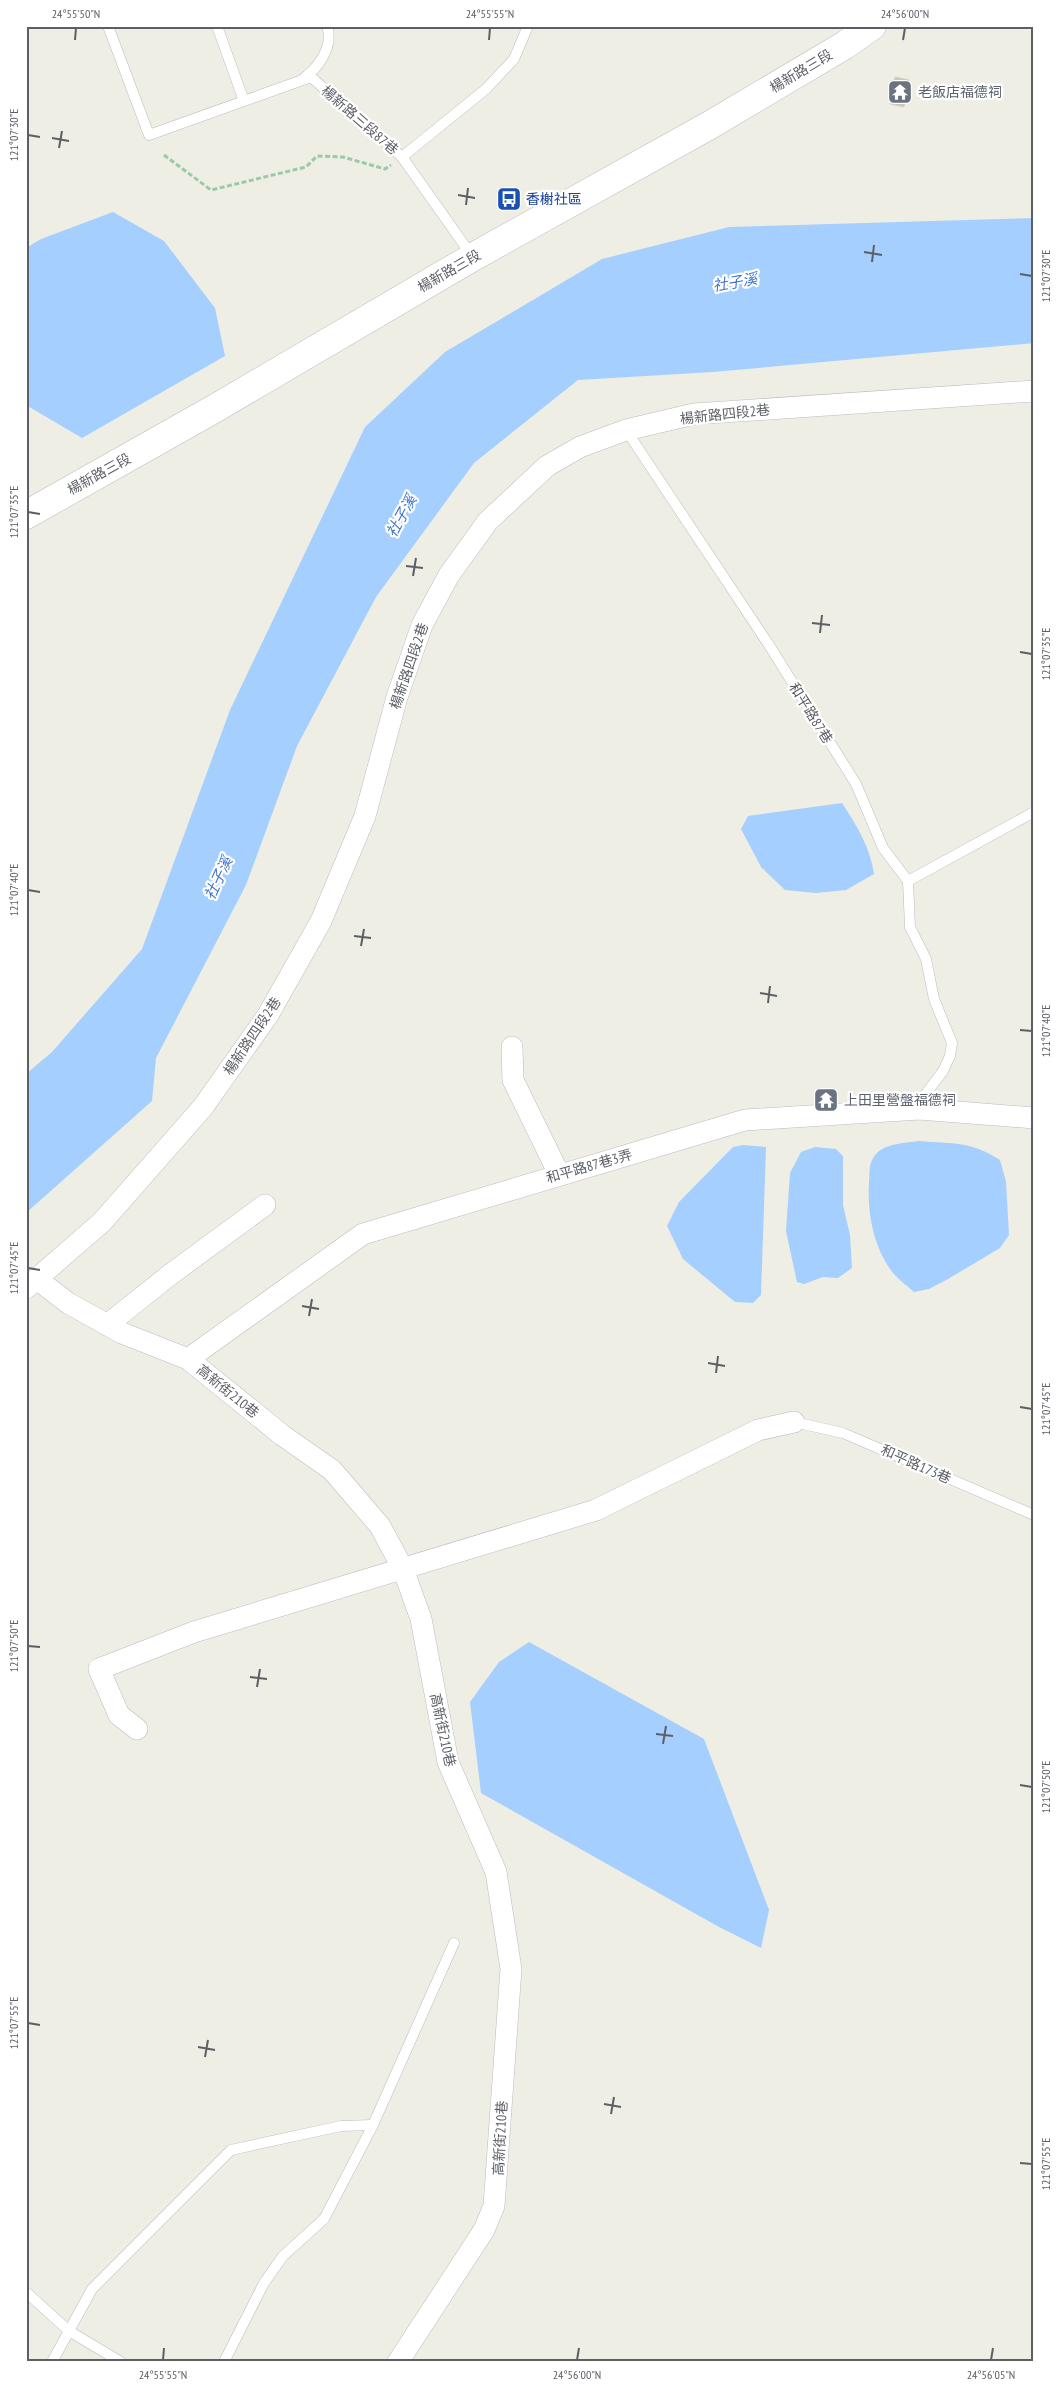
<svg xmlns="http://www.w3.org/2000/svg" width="1060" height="2388" font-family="'PT Sans Narrow','Noto Sans TC',sans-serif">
<rect width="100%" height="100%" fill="#efeee4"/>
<g fill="#a5cfff">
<path d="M113,212L164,241L215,308L225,356L82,438L26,405V248L41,239Z"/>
<path d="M1034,218V343L713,372L578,380L474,463L376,597L297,746L246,885L156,1058L152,1101L26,1213V1074L52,1052L142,949L230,710L365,427L445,352L602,259L729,227Z"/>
<path d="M842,803C857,826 870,847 874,874L846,890L816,893L785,890L761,867L741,829L748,816Z"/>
<path d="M919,1141C953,1144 971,1141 1000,1160L1006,1182L1009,1235L1000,1248L948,1279L929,1289L914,1292C908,1286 900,1281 894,1274C874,1250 867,1213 869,1183C870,1172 868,1163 876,1154C886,1143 906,1143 919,1141Z"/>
<path d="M743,1145L766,1147L761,1295L753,1303L735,1302L683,1259L667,1226L679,1202L733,1147Z"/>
<path d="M815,1147L836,1149L843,1156V1205L850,1235L852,1268L838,1278L823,1277L804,1284L797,1282L786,1231L790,1173L801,1152Z"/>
<path d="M529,1642L704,1739L769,1910L761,1948L719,1927L481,1793L470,1702L499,1662Z"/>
</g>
<path fill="#cac8c1" stroke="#d4d1c2" d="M895,77L909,80L904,107L890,104Z"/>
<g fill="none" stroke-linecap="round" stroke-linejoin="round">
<defs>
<g id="lane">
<path d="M108,26L149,135L311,77L402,157L472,256"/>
<path d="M217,26L244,101"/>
<path d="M304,78C319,67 334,46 327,26"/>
<path d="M402,157L486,89L514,59L528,26"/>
<path d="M626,430L769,645L856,784L883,848L908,881L1034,812"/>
<path d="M908,881L910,927L926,959L934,999L952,1043L950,1056L943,1071L924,1096L919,1109"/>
<path d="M794,1422L843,1433L1034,1515"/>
<path d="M26,2292L69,2331L121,2362"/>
<path d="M52,2362L92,2289L231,2150L341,2126L373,2125"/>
<path d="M224,2362L264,2283L283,2256L324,2219L373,2125L454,1943"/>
</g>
<g id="street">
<path d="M512,1047L513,1080L559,1174"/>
<path d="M38,1280L68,1303L122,1333L188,1359L282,1435L332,1470L380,1526L403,1569L421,1619L448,1762L496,1872L511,1969L494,2206L484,2230L398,2362"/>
<path d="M26,1288L102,1222L203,1107L268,1015L321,921L365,816L397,697L422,625L449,575L488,521L547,466L580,447L626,430L694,414L1034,391"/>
<path d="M107,1325L171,1274L265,1205"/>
<path d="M188,1359L363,1234L745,1120L919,1109L1034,1118"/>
<path d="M137,1729L119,1715L99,1669L194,1632L596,1510L758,1430L794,1422"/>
</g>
<path id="secondary" d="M26,515L214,409L473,257L710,125L845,45L872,26"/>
</defs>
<use href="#lane" stroke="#b9bcc1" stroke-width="11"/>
<use href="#street" stroke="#b9bcc1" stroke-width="22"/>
<use href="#secondary" stroke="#babcc3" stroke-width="29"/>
<path stroke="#98caac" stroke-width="3" stroke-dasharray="5 2.5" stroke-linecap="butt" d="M164,155L211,190L306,167L317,156L343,157L385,169L391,165"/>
<use href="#lane" stroke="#fff" stroke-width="10"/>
<use href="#street" stroke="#fff" stroke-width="21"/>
<use href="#secondary" stroke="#fff" stroke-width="28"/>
</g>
<path fill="none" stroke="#5c5f66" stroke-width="2" d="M75,40L76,28M489,40L490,28M903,40L905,28M28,135L40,137M52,138L69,141M59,148L62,131M458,195L475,198M466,205L468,188M864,252L882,255M872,262L874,245M1020,274L1032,276M28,512L40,514M406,566L423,568M413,576L416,558M812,623L830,625M820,633L822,615M1020,652L1032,654M28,890L40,892M354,936L371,938M361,946L364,929M760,993L777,996M768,1003L770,986M1020,1030L1032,1031M28,1268L40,1270M302,1306L319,1309M309,1316L312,1299M708,1363L725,1366M716,1373L718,1356M1020,1407L1032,1409M28,1646L40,1647M250,1677L267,1679M257,1687L260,1669M656,1734L673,1736M663,1744L666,1726M1020,1785L1032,1787M28,2023L40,2025M198,2047L215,2050M205,2057L208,2040M604,2104L621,2107M611,2114L614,2097M1020,2163L1032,2164M163,2360L164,2348M577,2360L579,2348M991,2360L993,2348"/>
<defs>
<symbol id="temple-square" viewBox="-11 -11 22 22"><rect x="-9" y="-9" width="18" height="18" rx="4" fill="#6b7280" stroke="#fff"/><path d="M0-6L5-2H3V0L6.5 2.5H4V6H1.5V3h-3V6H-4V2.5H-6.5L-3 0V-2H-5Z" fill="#fff"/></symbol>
<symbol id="bus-square" viewBox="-11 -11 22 22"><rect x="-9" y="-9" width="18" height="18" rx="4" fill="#1a4fb4" stroke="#fff"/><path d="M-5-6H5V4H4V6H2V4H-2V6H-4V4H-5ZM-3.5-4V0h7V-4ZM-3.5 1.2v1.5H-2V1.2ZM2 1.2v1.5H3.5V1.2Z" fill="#fff"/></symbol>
</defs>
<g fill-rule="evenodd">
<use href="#temple-square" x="886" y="78" width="28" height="28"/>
<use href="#bus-square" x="495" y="185" width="28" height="28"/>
<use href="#temple-square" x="812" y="1086" width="28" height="28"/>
</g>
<g text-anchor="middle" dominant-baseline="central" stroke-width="4.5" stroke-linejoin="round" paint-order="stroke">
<g font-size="14" fill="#5c5f66" stroke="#fff">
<text transform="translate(801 71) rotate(-31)">楊新路三段</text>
<text transform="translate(360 120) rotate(41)">楊新路三段87巷</text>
<text transform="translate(449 271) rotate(-30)">楊新路三段</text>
<text transform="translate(725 414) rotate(-6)">楊新路四段2巷</text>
<text transform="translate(99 474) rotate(-29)">楊新路三段</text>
<text transform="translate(409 666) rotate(-71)">楊新路四段2巷</text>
<text transform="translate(811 713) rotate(58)">和平路87巷</text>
<text transform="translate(252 1036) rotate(-56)">楊新路四段2巷</text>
<text transform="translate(589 1166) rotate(-16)">和平路87巷3弄</text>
<text transform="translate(228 1391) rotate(39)">高新街210巷</text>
<text transform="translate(916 1464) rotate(24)">和平路173巷</text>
<text transform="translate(443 1730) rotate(78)">高新街210巷</text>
<text transform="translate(500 2138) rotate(-87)">高新街210巷</text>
</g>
<g font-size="14" fill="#5b616d" stroke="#fff" text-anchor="start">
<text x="918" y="92">老飯店福德祠</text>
<text x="844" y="1100">上田里營盤福德祠</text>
</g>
<g font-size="14" fill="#164399" stroke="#fff" text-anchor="start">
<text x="526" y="199">香榭社區</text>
</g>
<g font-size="15" font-style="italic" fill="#4175c9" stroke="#fff">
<text transform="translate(735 282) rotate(-10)">社子溪</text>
<text transform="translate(401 516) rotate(-61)">社子溪</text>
<text transform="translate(218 878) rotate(-65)">社子溪</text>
</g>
</g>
<rect width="1060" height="2388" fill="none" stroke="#ffffff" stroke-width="55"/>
<rect x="28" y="28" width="1004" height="2332" fill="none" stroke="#5c5f66" stroke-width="2"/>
<g font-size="12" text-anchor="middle" fill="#5c5f66">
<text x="76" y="18">24°55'50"N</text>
<text x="490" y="18">24°55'55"N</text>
<text x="905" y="18">24°56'00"N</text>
<text transform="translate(14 135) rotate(-90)" y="4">121°07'30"E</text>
<text transform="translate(1046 276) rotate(-90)" y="4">121°07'30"E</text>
<text transform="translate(14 512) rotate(-90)" y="4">121°07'35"E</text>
<text transform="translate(1046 654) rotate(-90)" y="4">121°07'35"E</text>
<text transform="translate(14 890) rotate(-90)" y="4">121°07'40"E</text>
<text transform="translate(1046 1031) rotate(-90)" y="4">121°07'40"E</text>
<text transform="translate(14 1268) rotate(-90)" y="4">121°07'45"E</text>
<text transform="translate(1046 1409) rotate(-90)" y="4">121°07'45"E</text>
<text transform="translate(14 1646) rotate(-90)" y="4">121°07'50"E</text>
<text transform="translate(1046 1787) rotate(-90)" y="4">121°07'50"E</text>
<text transform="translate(14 2023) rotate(-90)" y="4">121°07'55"E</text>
<text transform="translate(1046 2164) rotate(-90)" y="4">121°07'55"E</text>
<text x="163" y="2379">24°55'55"N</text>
<text x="577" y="2379">24°56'00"N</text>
<text x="991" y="2379">24°56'05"N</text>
</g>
</svg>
